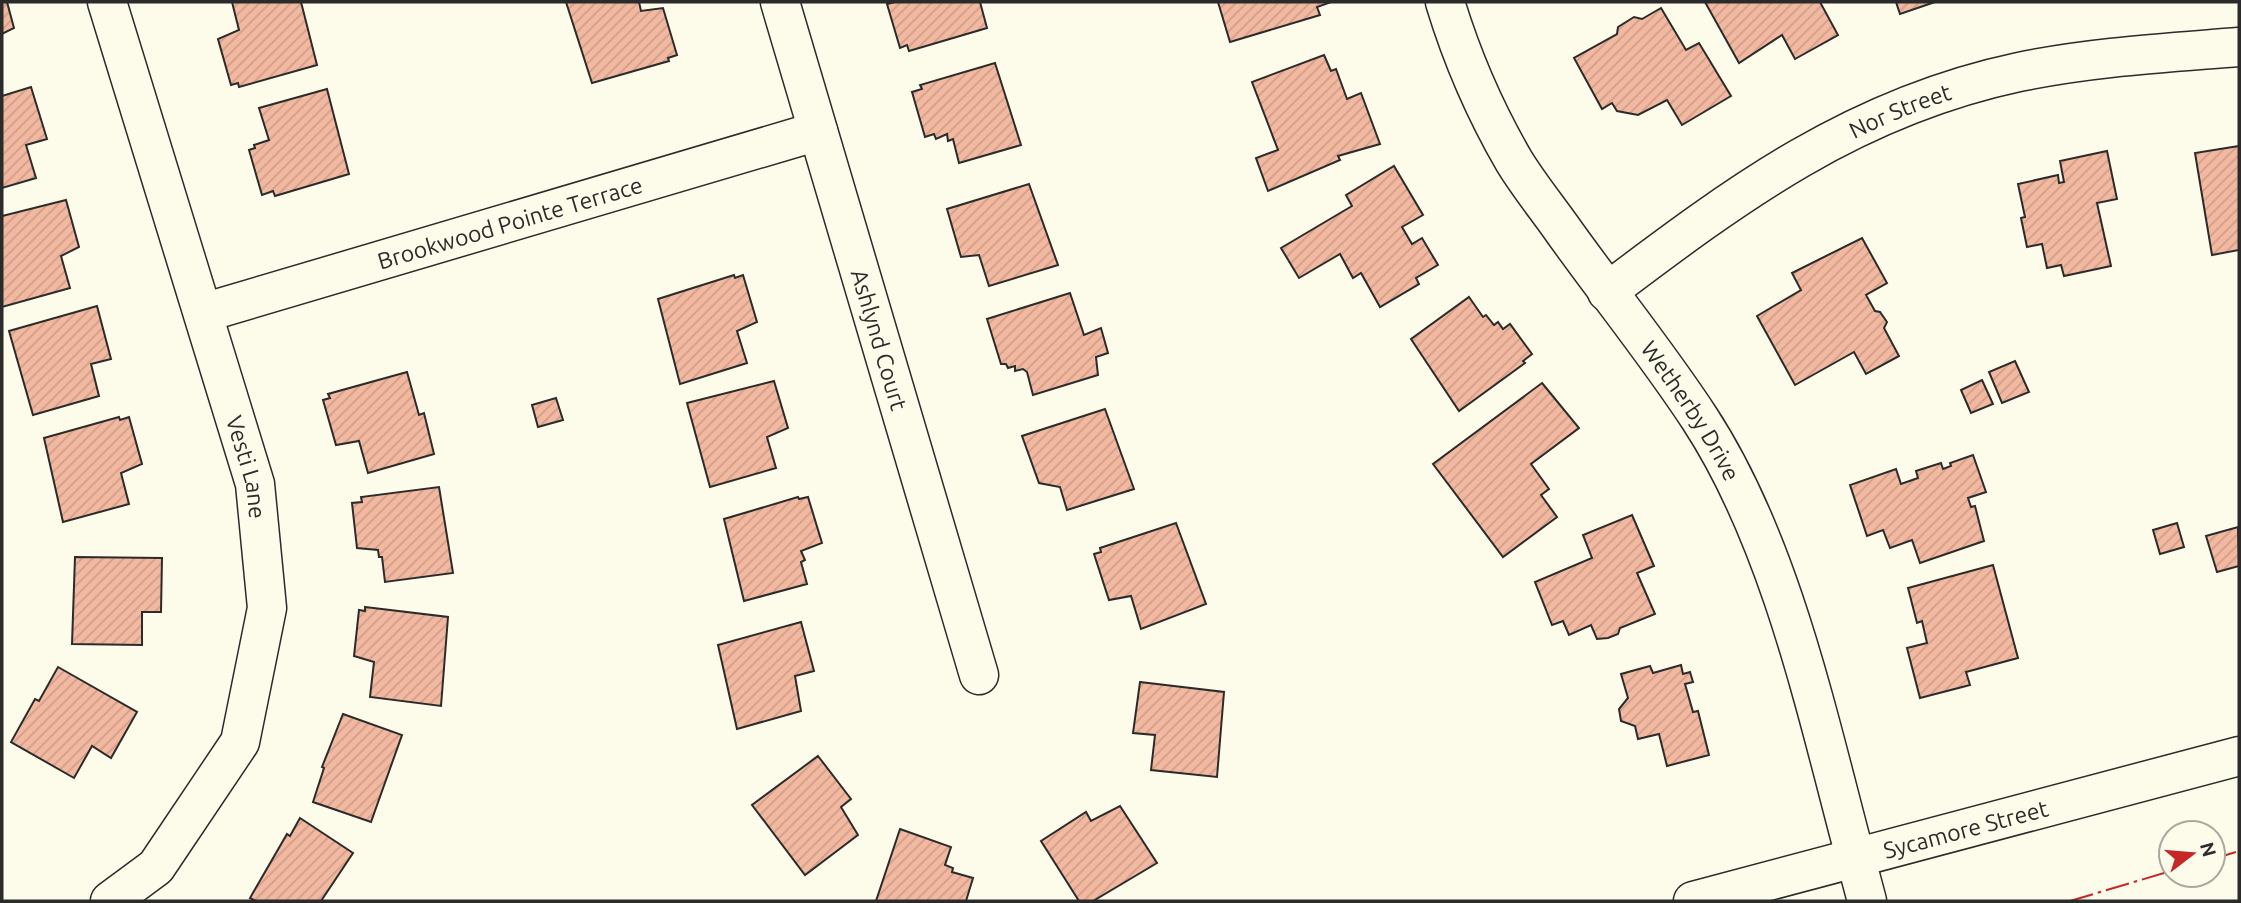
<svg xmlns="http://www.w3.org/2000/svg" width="2241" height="903" font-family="Ubuntu,sans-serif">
<defs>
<pattern id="building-hatch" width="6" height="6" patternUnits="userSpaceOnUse" patternTransform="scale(1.75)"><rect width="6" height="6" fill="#f2b8a0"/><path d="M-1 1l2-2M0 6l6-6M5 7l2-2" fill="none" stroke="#d09e8a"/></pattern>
</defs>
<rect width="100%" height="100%" fill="#fdfbea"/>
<g fill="url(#building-hatch)" stroke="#2b2b2b" stroke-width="2">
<path d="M2,2H7L14,28L2,34Z"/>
<path d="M232,2H301L317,65L239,87L238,83L231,85L218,39L239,30Z"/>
<path d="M566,2H639L641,11L663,8L677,55L668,58L669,61L592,83Z"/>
<path d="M895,2H980L987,28L909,51L907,45L900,48L887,4Z"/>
<path d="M1218,2H1331L1317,7L1320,15L1230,42Z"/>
<path d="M1705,2H1820L1838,35L1795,59L1782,35L1739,63Z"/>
<path d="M1896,2H1935L1900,14Z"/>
<path d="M1661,8L1686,50L1699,43L1731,96L1682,125L1667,100L1638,115L1617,111L1612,103L1602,109L1574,58L1617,34L1618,27L1634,17L1642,19Z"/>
<path d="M1324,55L1331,71L1336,69L1347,99L1361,93L1380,144L1338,156L1340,160L1268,191L1256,158L1278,150L1252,82Z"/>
<path d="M995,63L1021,145L959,163L953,139L948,141L947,134L936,139L934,134L925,137L912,92L922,89L920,85Z"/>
<path d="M31,87L47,139L26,145L36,178L2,188V96Z"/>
<path d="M327,89L349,174L275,196L273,191L262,195L249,150L255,148L254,145L269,140L259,108Z"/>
<path d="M2239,146V250L2212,255L2195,153Z"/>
<path d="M2107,151L2117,199L2097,203L2111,266L2064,276L2061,265L2047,268L2042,244L2027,247L2021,218L2025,217L2018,184L2058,175L2059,183L2064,182L2060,161Z"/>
<path d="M1394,166L1423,215L1402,227L1412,244L1422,238L1438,265L1416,278L1419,284L1380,307L1361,273L1353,278L1340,254L1299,278L1281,248L1352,206L1346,195Z"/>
<path d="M1029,184L1058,265L989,286L979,255L961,257L947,209Z"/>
<path d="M66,200L79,247L61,256L70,288L2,307V216Z"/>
<path d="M1862,238L1887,283L1866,295L1875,311L1880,312L1887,322L1884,328L1899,356L1866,374L1854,352L1795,385L1757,316L1801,290L1792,273Z"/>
<path d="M734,275L735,278L743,275L757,322L737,331L747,363L680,384L658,299Z"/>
<path d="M1070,293L1084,335L1101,328L1108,353L1096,357L1098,375L1033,395L1027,372L1023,369L1015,371V366L1008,368L1006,364H1001L987,319Z"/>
<path d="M1469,297L1483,317L1486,315L1494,325L1498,322L1503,329L1510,324L1532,354L1523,361L1525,363L1459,411L1411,339Z"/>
<path d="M97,306L111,359L91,364L99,396L33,415L9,331Z"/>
<path d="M2015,361L2029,392L2002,403L1989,372Z"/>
<path d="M407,372L419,415L424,413L434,454L368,473L359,441L336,445L323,400L330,398L328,394Z"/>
<path d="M1982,380L1993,404L1971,413L1961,390Z"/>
<path d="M774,381L788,428L767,437L776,468L710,487L687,403Z"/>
<path d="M1542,383L1579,428L1531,464L1549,489L1541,495L1557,517L1503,557L1433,464Z"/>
<path d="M556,398L563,420L538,427L532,405Z"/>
<path d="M1105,409L1134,489L1067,510L1060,487L1039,483L1022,436Z"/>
<path d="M119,417L120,420L129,417L142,464L121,473L129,504L63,522L44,438Z"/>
<path d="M1973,455L1986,492L1968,498L1971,507L1975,506L1984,541L1920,563L1912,540L1890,548L1883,530L1867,536L1850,485L1896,469L1901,484L1918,478L1916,471L1941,463L1943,469L1951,466L1950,463Z"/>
<path d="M439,487L453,573L385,582L382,557H379L378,550L357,548L352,503L362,502L361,497Z"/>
<path d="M798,497L799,499L808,497L822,543L801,551L805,560L801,562L807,584L744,601L724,519Z"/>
<path d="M1632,515L1654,566L1637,573L1655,614L1620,628L1618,634L1608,638L1597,639L1591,625L1569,635L1563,621L1552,625L1535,582L1592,558L1583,535Z"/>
<path d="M1176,523L1206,604L1141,629L1131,596L1109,600L1094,554L1101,552L1100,548Z"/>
<path d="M2177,523L2184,547L2160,554L2153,530Z"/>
<path d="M2238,527L2239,566L2217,572L2206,536Z"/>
<path d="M75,557L162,558L161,612H142V645L72,644Z"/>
<path d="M1993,565L2018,658L1966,672L1970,685L1920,698L1907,648L1927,643L1922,621L1917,623L1908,588Z"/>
<path d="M365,607L448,617L441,706L370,697L374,662L354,656L359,610L365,611Z"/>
<path d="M801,622L814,671L795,676L801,711L737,729L718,645Z"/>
<path d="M1681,665L1683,674L1690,672L1693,682L1685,684L1693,712L1698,711L1709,755L1667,766L1659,734L1638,739L1635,726L1621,721L1619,709L1628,698L1621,674L1650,666L1653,673Z"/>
<path d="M58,667L137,712L111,758L92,746L74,778L11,742L35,699L39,701Z"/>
<path d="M1140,682L1224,692L1217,777L1151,770L1155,735L1133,733Z"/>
<path d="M343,714L402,735L371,822L313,802L324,768L322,767Z"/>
<path d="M818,756L851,799L841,807L858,835L805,875L752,805Z"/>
<path d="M1120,806L1157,863L1093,901H1079L1041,841L1086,812L1091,821Z"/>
<path d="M300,818L353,853L321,901H256L250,898L287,834L290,836Z"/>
<path d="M900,829L951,847L945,865L953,868L952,872L973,878L966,901H876Z"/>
</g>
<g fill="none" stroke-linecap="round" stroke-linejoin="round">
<defs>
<g id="street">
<path id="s1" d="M107,2L255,484L267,608L240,742L156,867L110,901"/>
<path id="s2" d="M780,2L979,675"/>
<path id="s3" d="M1445,2C1462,58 1485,111 1514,161C1528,184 1545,205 1560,226C1606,291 1657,353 1700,419C1781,543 1817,714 1855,856"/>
<path id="s4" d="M1607,292C1738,193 1854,107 2019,72C2091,57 2165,53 2239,47"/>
<path id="s5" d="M203,313L818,131"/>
</g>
<g id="secondary">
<path d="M1855,856L1867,901"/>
<path id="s6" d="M1693,901L2239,756"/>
</g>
</defs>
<use href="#street" stroke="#2b2b2b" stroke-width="41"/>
<use href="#secondary" stroke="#2b2b2b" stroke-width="41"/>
<use href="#street" stroke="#fdfbea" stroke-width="38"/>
<use href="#secondary" stroke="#fdfbea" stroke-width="38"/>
<g stroke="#c62828" stroke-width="2" stroke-dasharray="24 5 3.5 5" stroke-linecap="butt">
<path d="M2213,859L2239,851"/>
<path d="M2070,901L2171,871"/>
</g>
</g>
<g text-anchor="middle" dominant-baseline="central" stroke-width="5" stroke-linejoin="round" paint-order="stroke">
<g font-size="23" fill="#2b2b2b" stroke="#fdfbea">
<text stroke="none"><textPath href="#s4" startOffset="346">Nor Street</textPath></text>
<text stroke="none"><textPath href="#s5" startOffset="320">Brookwood Pointe Terrace</textPath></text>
<text stroke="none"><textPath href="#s2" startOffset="352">Ashlynd Court</textPath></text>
<text stroke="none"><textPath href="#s3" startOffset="480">Wetherby Drive</textPath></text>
<text stroke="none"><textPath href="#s1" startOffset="486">Vesti Lane</textPath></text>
<text stroke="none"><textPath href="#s6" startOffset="282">Sycamore Street</textPath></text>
</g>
</g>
<rect width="2241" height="903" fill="none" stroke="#2b2b2b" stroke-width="7"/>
<g transform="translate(2192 854) rotate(74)"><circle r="33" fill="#fdfbea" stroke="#a9a89e" stroke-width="2"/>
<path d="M0-5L12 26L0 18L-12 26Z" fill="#c62828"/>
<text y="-10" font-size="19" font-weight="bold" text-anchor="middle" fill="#2b2b2b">N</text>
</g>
</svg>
